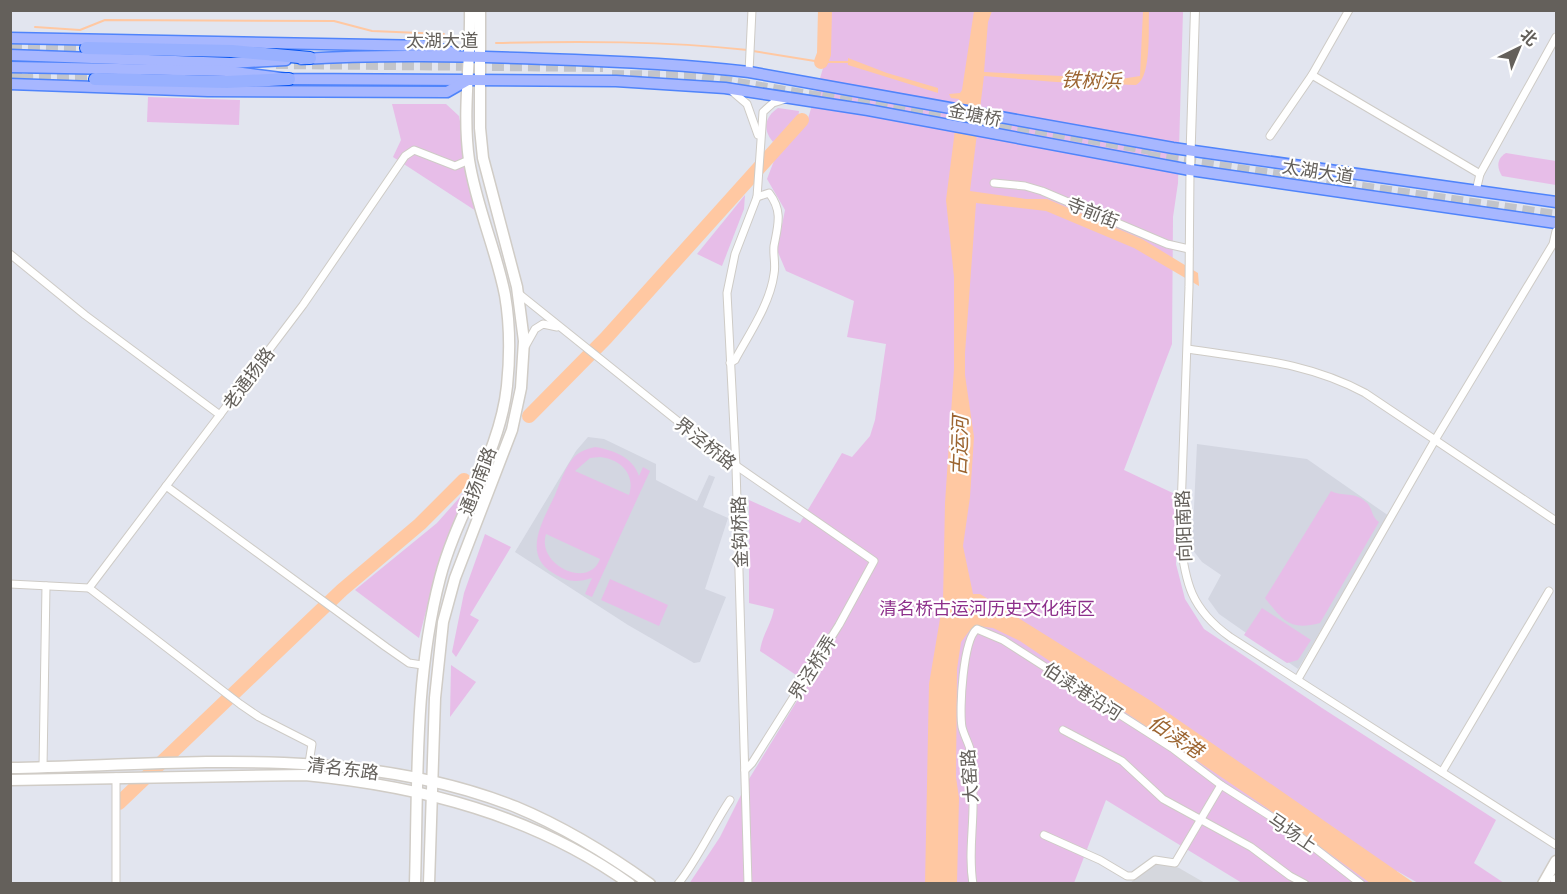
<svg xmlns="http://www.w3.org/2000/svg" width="1567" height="894" font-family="Manrope,'Noto Sans SC',sans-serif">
<rect width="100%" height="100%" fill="#e2e5ef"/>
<path fill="#d5d7dd" d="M1157,860L1179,868L1205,883L1129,884Z"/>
<g fill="#d3d6e1">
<path d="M588,437L604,439L656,464V480L697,501L709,475L715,477L703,507L728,518L705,589L726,597L700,662L694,663L628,625L515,552L576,451Z"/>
<path d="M1197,444L1307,459L1389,516L1298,669L1219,614L1208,599L1221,575L1202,562L1192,549Z"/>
</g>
<g fill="#e7bde8" fill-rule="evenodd">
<path d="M830,11H1183L1178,183L1173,217L1172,344L1124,470L1177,495L1176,564L1185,599L1204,629L1322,708L1496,820L1474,863L1504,883H1418L1397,871L1390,883H1242L1106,800L1074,883L689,884L720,837L749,779L808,683L760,651C762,635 771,625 774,609L749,603V500L800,523L842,453L852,457L870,436L875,420L886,344L847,337L854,301L786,271L777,250L785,210L767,179L775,158L807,122L829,48Z"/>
<path d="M148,97L240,100L239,125L147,122Z"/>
<path d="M392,104H446L459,116L476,211L393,157L401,140Z"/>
<path d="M778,108L799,111L798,119L773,142C762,129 765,117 778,108Z"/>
<path d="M1506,153L1556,161V185L1502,176C1497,168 1496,159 1506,153Z"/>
<path d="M745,195L744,209L722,266L697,254Z"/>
<path d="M595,447C613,450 633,457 639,476L643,467L650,471L592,597L585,594L592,578C576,583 567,582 553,573C521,554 544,519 555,495C560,483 565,467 574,457C580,451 587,449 595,447ZM600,457C620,459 636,474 629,495L575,471L590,458ZM546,534L600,559C589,590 536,565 546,534Z"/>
<path d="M468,488V497L437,569L419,638L355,590L437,523Z"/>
<path d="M1331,491C1342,497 1354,491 1366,502C1373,508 1371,517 1379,522L1320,623C1290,631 1283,621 1265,598Z"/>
<path d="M485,534L511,547L470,615L479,620L456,657L452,652L464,593Z"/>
<path d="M610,579L668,605L659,626L601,600Z"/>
<path d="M1262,608L1311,640L1298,660L1287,663L1244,635Z"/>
<path d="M451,665L476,682L450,717Z"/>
</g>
<g fill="#ffc8a2">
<path d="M974,11H992L988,22L984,72L1121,79L1140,76L1143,11H1149C1148,28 1152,77 1136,85L1056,82L984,76L970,191L1026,199H1047L1142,239L1198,273L1199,286L1134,248L1046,211L976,203L965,353V375L974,437L970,497L963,546L973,594H980L1151,701L1414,883H1370L1267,808L1020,641L993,628L978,626L970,630L961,642L957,669L956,777L959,798L957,883L925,884L929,684L943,601L945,503L954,369V277L946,200L959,99L951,98L949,94L960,93L962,90Z"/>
<path d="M848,58L887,73L938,88V93L848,65Z"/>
</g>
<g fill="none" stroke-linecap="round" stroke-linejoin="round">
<g stroke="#ffc8a2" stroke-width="2">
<path d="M35,27L80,30L105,20L334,21L372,31L444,34"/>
<path d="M496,43C580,41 664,41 748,50"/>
<path d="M753,51L821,62H849"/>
</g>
<g stroke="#ffc8a2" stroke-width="14">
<path d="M821,62L824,54L825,10"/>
<path d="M529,416L606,338L802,120"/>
<path d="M119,803L342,590L420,524L464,480"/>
</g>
<g stroke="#c2c4ca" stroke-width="12" stroke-dasharray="12 6" stroke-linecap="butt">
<path d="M10,46L86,48"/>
<path d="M276,63L603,66"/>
<path d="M10,73L33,72"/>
<path d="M612,76L696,77L832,100"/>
<path d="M21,80L95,79"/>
<path d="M823,91L1151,149"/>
<path d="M1148,157L1556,216"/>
</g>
<defs>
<g id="minor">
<path d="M749,72L752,10"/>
<path d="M1312,75L1480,174"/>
<path d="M733,92L747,104L758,135"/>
<path d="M1270,136L1312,75L1349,10"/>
<path d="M1190,170L1189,287L1180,537C1185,583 1191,609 1230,637L1556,845"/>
<path d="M994,183L1025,186L1042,191L1167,244L1189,249"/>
<path d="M1476,191L1480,174L1556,37"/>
<path d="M10,254L85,315L220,415"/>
<path d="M518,293L715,451L874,561L839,625L752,763L745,770"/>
<path d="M526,345L535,329L543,324L557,327"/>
<path d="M1188,349C1252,359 1307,362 1365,393L1556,521"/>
<path d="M730,363L735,360C749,334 770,304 774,274C776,265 773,255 774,246C778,225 783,211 769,193L757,197"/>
<path d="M166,486L386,647L409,663L422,665"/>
<path d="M10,584L89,588L303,305L405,156L414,150L455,166L469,160"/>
<path d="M89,588L240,704L259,717L312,744L309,763"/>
<path d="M1298,679L1435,440L1553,244L1556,231"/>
<path d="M1063,730L1122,761L1163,799L1251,847L1290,876L1305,884"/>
<path d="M43,767L46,586"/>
<path d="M1442,772L1549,591"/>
<path d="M116,777V884"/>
<path d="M1044,835L1100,860L1127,876H1133L1155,860L1175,863L1221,785"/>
<path d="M678,884C698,859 712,827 730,800"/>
<path d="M748,884L736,467L727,293L735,254L757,197L763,112L773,103L786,99"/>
<path d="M973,884C968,854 974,826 973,796C972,781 973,764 970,749C968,742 964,735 962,727C959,710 963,639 977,629L1003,640L1172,748L1221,785L1289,828L1361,884"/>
</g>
<path id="tertiary" d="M1190,170L1195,10"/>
<g id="secondary">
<path d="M10,768C178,765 356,743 516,807C564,827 608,854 650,884"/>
<path d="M10,780L305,775C420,786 534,815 630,884"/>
<path d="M415,884C418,781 414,678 440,578C457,512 500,454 507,386C510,357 510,324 505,295C496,249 476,206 469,160C462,110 471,60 470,10"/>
<path d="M429,884L435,698L443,622L455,578L512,430L521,388L524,341L517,287L483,158L480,128V10"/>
<path d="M1543,884L1556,861"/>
<path d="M1555,884L1556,880"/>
</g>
<g id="primary">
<path d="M10,38L430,46L454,53"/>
<path d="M10,55L230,63L286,60"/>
<path d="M301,59C382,54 463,56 544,59C613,61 681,64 749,72L1173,148L1556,202"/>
<path d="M10,67L227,71L289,79L616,81L725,88L868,110L1190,170L1556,223"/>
<path d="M10,84L208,91L447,92L468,80"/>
</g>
<g id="trunk">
<path d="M86,48L232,51L310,58"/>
<path d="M95,79L227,82L289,79"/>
</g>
</defs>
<use href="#minor" stroke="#cecbc6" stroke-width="9"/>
<use href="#tertiary" stroke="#cecbc6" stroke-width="10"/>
<use href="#secondary" stroke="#d0ccc6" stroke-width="13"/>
<use href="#primary" stroke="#4f84fb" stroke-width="13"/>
<use href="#trunk" stroke="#0052f1" stroke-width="14"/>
<use href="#minor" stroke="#fff" stroke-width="7"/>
<use href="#tertiary" stroke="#fff" stroke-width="8"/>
<use href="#secondary" stroke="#fff" stroke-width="10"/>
<use href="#primary" stroke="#a7b7ff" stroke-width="10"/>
<use href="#trunk" stroke="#98b0ff" stroke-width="12"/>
</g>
<g text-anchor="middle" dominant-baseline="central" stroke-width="4.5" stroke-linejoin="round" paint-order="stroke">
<g font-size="18" fill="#64605b" stroke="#fff">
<text x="442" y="40">太湖大道</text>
<text transform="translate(975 114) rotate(11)">金塘桥</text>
<text transform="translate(1318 171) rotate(9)">太湖大道</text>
<text transform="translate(1093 212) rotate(22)">寺前街</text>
<text transform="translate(248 378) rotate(-53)">老通扬路</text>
<text transform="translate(706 443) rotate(38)">界泾桥路</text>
<text transform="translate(477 481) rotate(-69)">通扬南路</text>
<text transform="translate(1183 526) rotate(-92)">向阳南路</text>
<text transform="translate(739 532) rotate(-92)">金钩桥路</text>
<text transform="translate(812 667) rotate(-58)">界泾桥弄</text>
<text transform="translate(1083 691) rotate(33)">伯渎港沿河</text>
<text transform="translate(343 768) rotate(7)">清名东路</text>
<text transform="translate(969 776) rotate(-94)">大窑路</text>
<text transform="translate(1293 832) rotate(34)">马场上</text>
</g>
<g font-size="18" fill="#8d308b" stroke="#fff">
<text x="987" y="608">清名桥古运河历史文化街区</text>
</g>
<g font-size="20" font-style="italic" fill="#9c6531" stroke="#fff">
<text transform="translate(1091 80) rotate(2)">铁树浜</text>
<text transform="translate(959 446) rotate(-88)">古运河</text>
<text transform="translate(1176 736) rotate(34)">伯渎港</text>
</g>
</g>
<rect width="1567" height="894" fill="none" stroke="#64605b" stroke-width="24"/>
<g transform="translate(1519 48) rotate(43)" stroke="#ffffff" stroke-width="4.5" paint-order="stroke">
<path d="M0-4.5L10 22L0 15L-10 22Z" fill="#64605b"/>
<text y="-9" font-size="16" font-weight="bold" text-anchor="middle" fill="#64605b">北</text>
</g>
</svg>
